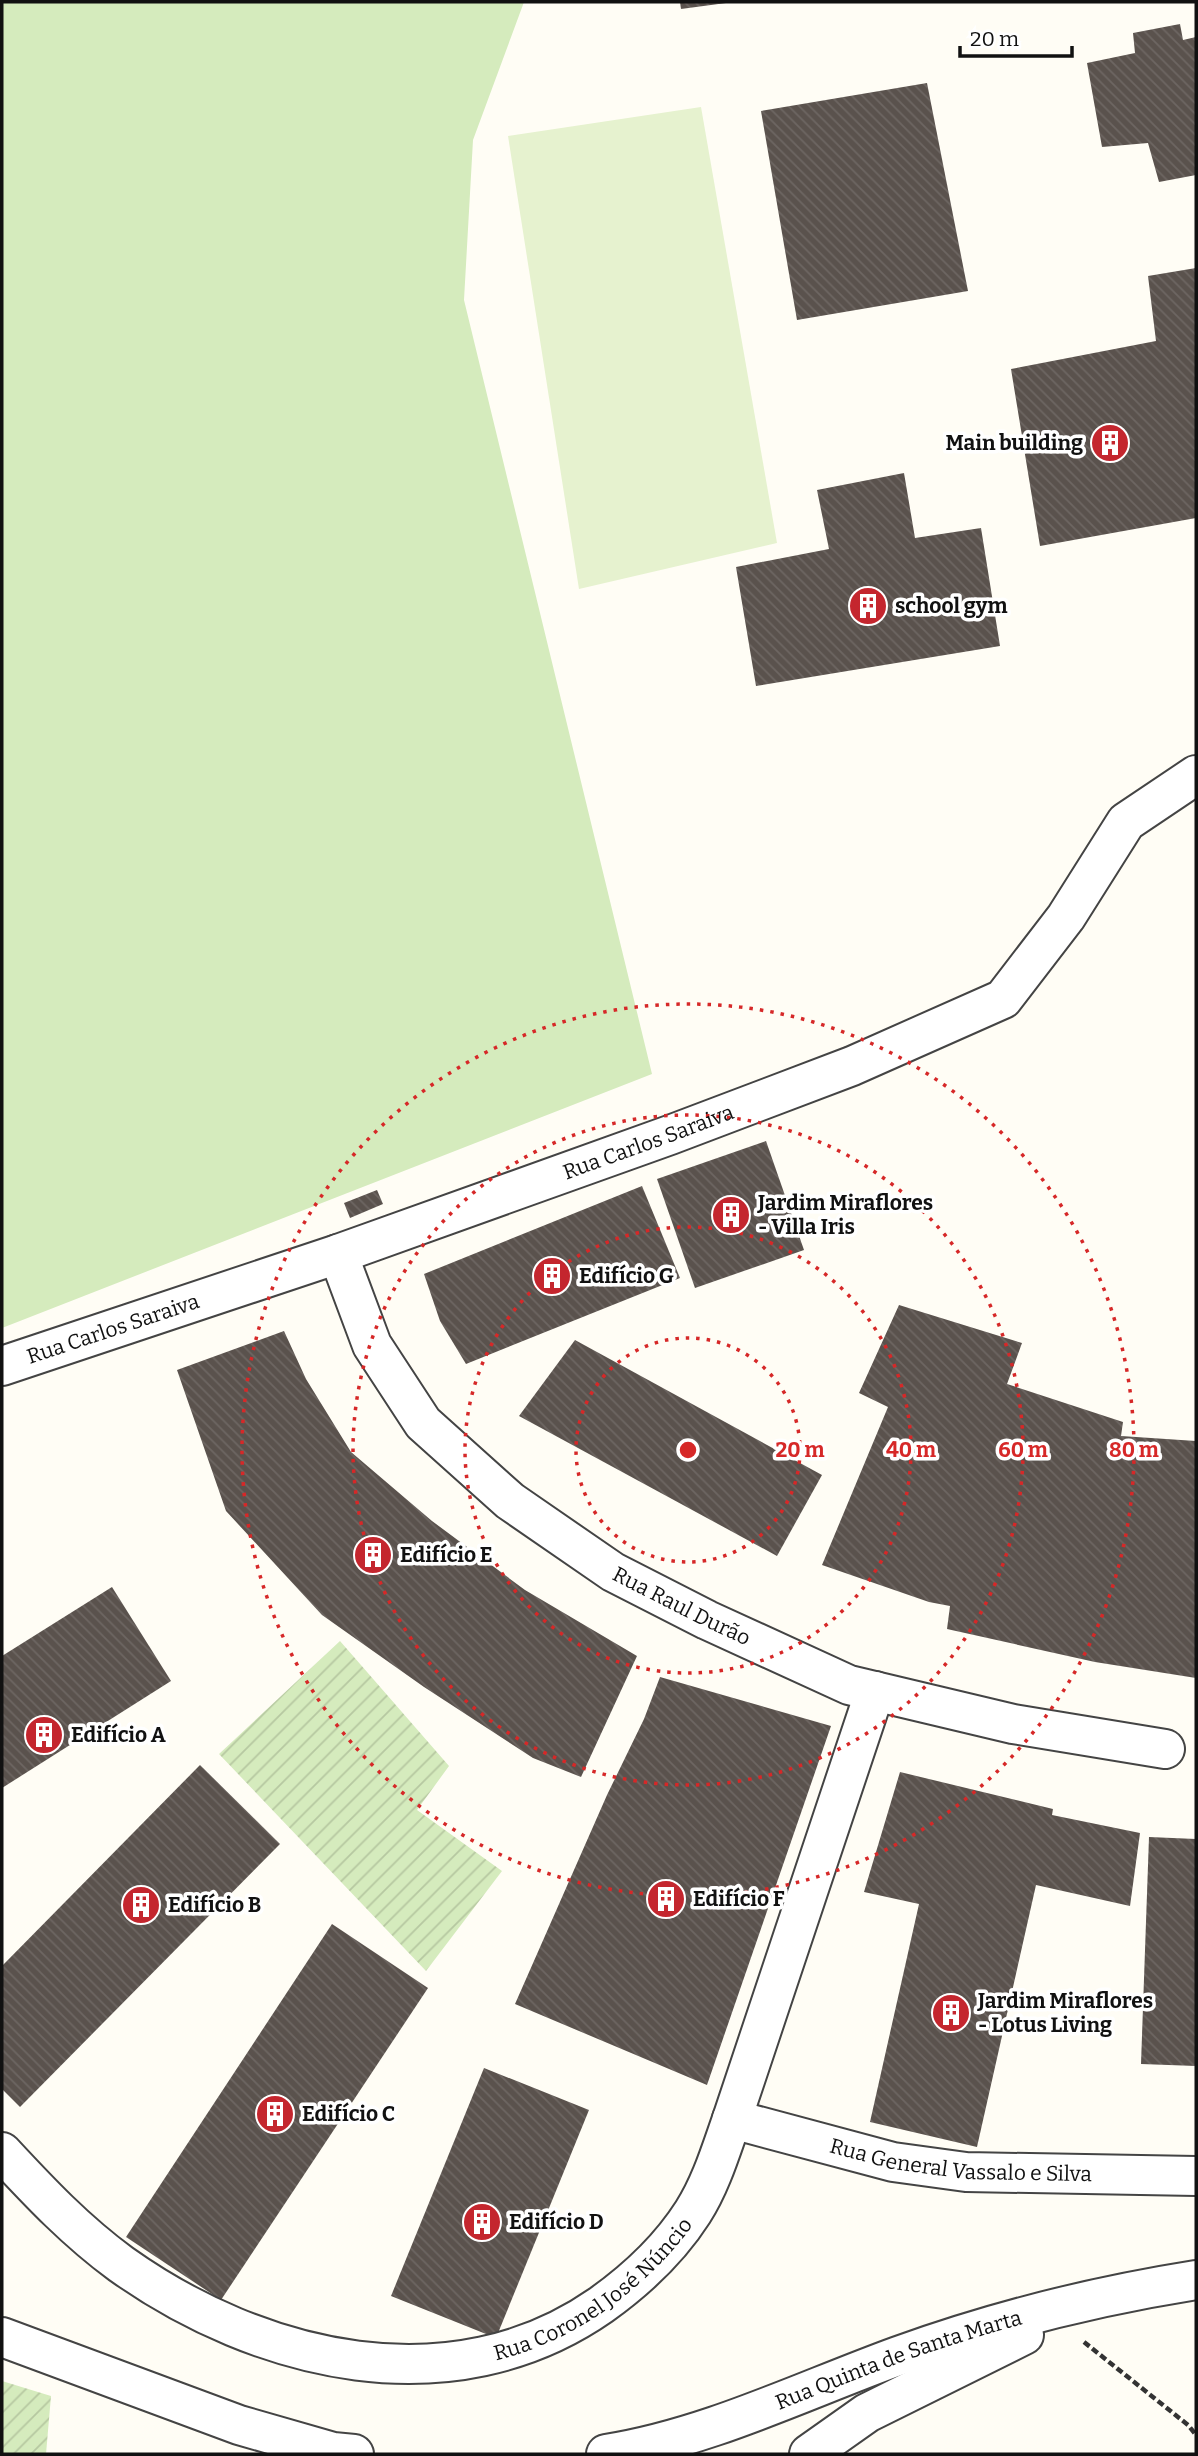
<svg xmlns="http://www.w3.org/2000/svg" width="1198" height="2456" font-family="Bitter,serif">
<defs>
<pattern id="garden-furrows" width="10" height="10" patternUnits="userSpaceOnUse" patternTransform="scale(1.75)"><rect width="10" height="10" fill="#d5ebbd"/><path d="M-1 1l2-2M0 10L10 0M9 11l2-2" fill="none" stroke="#b6c8a1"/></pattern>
<pattern id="building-back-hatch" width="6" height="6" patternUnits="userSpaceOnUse" patternTransform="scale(1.75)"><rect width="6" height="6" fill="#5a524d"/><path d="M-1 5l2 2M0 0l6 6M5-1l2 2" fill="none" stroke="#6d6662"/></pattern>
</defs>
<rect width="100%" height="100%" fill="#fffdf5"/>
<path fill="#d5ebbd" d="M2,2H524L473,140L464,300L652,1074L2,1328Z"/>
<g fill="url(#garden-furrows)">
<path d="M340,1641L449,1766L417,1810L502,1871L426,1971L219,1754Z"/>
<path d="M2,2381L51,2396L46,2454H2Z"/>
</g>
<path fill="#e6f2cf" d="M701,107L777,543L579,589L508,136Z"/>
<g fill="url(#building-back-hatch)">
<path d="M680,2H726V3L681,9Z"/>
<path d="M1180,24L1183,40L1196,37V175L1159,182L1148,143L1102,147L1087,63L1135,53L1133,33Z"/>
<path d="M927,83L968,291L797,320L761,111Z"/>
<path d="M1196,268V518L1040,546L1011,369L1156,341L1148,276Z"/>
<path d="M904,473L915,538L981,528L1000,646L756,686L736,567L829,549L817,490Z"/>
<path d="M766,1141L804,1250L695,1288L657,1179Z"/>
<path d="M642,1186L680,1278L466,1364L440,1321L424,1274Z"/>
<path d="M377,1190L383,1204L350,1218L344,1203Z"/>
<path d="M899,1305L1022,1343L1007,1384L1123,1422L1121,1436L1196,1441V1678L1095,1662L947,1629L950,1606L929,1602L822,1565L888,1407L859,1393Z"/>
<path d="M284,1331L306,1379L351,1452L432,1521L525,1590L637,1656L581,1777L533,1758L424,1687L322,1615L226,1511L177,1370Z"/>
<path d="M575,1340L822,1475L777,1556L519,1416Z"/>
<path d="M112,1587L171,1681L2,1788V1656Z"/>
<path d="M660,1677L831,1726L707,2085L515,2004L607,1795L644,1719Z"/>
<path d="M200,1765L280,1844L20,2107L2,2089V1966Z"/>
<path d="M900,1772L1053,1809L1052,1815L1140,1833L1130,1906L1036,1885L977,2147L870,2122L919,1904L864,1892Z"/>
<path d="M1149,1837L1196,1839V2066L1141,2064Z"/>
<path d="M332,1924L428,1988L221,2300L126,2237Z"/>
<path d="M484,2068L589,2110L496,2338L391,2296Z"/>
</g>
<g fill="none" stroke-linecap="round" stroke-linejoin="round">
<defs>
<g id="minor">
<path id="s1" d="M338,1254L372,1345L423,1423L510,1501L613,1572L707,1620L849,1685L1013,1724L1165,1749"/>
<path id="s2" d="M2,1366L338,1254L670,1135L852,1066L1003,999L1066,917L1126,822L1196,775"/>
<path id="s3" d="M732,2119L893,2162L966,2172L1196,2176"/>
<path id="s4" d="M2,2152C40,2193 76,2231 121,2264C260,2363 452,2409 601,2305C636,2280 670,2248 693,2212C711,2184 721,2150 732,2119L875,1691"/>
<path d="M2,2337L239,2425L333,2452L354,2454"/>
<path id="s5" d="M606,2454C707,2438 802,2391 898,2356C995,2321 1095,2296 1196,2280"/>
<path d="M809,2454L867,2413L1024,2335"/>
</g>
</defs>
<use href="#minor" stroke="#444" stroke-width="42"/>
<path stroke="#333" stroke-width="4.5" stroke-dasharray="7 3.5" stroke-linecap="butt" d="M1084,2342L1188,2425L1196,2435"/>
<use href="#minor" stroke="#fff" stroke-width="38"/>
</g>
<g fill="none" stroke="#d62828" stroke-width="3.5" stroke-dasharray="3.5 7">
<circle cx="688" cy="1450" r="112"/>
<circle cx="688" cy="1450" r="223"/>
<circle cx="688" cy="1450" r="335"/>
<circle cx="688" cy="1450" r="446"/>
</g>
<defs>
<symbol id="building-disc" viewBox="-11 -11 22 22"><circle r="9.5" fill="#c4262e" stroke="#fff"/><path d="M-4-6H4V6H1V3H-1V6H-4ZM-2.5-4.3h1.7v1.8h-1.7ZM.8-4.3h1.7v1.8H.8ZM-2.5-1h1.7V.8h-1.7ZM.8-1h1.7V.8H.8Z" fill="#fff"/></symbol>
</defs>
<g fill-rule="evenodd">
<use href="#building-disc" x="1088" y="421" width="44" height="44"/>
<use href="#building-disc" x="846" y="584" width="44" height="44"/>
<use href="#building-disc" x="709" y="1193" width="44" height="44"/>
<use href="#building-disc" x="530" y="1254" width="44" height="44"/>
<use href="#building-disc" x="351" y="1533" width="44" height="44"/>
<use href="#building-disc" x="22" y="1713" width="44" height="44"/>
<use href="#building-disc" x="644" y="1877" width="44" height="44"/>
<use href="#building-disc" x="119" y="1883" width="44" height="44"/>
<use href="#building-disc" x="929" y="1991" width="44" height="44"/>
<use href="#building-disc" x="253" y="2092" width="44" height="44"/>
<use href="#building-disc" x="460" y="2200" width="44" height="44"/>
</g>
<g text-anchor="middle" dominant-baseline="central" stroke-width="7" stroke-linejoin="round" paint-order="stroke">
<g font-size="21" font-weight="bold" fill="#111" stroke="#fff" text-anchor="start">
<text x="1083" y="443" text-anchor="end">Main building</text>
<text x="895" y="606">school gym</text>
<text x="758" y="1203">Jardim Miraflores<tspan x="758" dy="24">- Villa Iris</tspan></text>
<text x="579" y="1276">Edifício G</text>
<text x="400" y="1555">Edifício E</text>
<text x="71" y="1735">Edifício A</text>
<text x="693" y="1899">Edifício F</text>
<text x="168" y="1905">Edifício B</text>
<text x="978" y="2001">Jardim Miraflores<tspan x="978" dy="24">- Lotus Living</tspan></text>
<text x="302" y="2114">Edifício C</text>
<text x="509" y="2222">Edifício D</text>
</g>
<g font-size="21" fill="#111" stroke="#fff">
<text stroke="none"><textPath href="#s2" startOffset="684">Rua Carlos Saraiva</textPath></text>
<text stroke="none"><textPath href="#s2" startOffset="117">Rua Carlos Saraiva</textPath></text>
<text stroke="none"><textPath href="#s1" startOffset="509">Rua Raul Durão</textPath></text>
<text stroke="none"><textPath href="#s3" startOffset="234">Rua General Vassalo e Silva</textPath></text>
<text stroke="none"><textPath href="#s4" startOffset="679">Rua Coronel José Núncio</textPath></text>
<text stroke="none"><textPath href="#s5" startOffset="308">Rua Quinta de Santa Marta</textPath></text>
</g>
</g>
<circle cx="688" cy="1450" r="10" fill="#d62828" stroke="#fff" stroke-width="3.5"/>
<g font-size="21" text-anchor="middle" font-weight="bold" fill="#d62828" stroke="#fff" stroke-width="7" stroke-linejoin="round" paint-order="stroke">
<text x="800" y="1457">20 m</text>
<text x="911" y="1457">40 m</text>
<text x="1023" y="1457">60 m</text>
<text x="1134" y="1457">80 m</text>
</g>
<rect width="1198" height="2456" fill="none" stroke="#111111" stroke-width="7"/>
<path d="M960 46v10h112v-10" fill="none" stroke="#111111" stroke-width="3.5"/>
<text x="970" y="46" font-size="21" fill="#111111" stroke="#ffffff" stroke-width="5" paint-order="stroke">20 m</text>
</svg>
